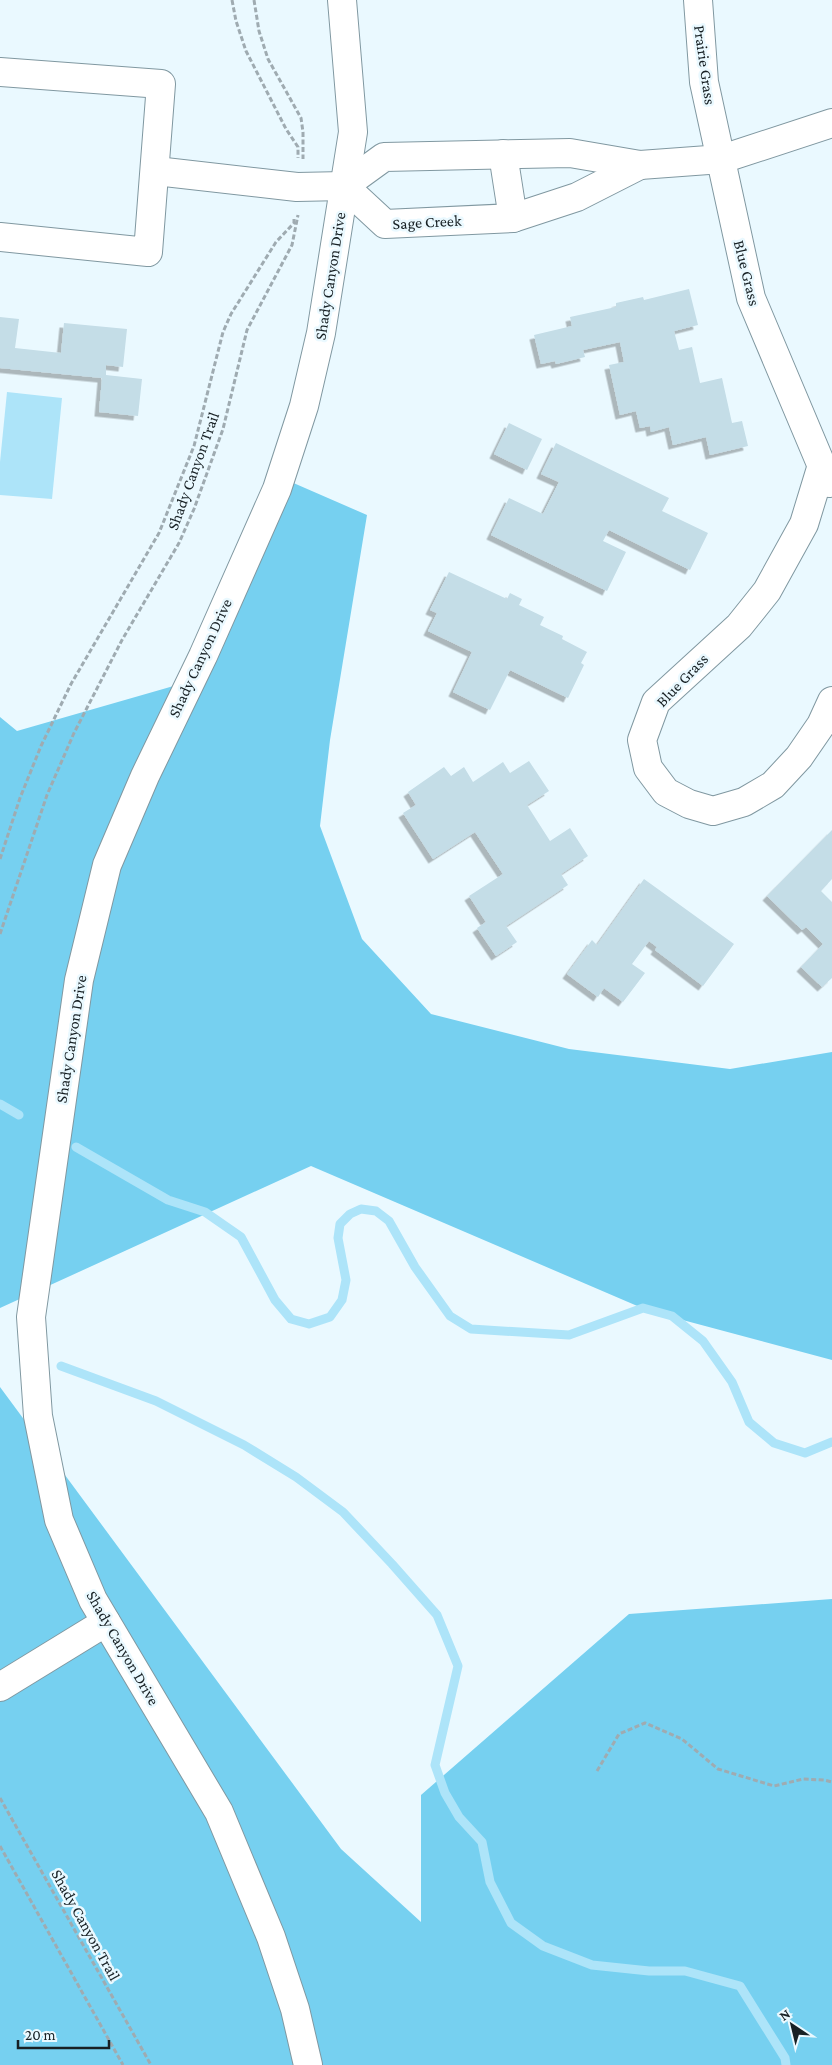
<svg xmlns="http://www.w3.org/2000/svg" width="832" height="2065" font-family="'Crimson Pro',serif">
<defs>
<filter id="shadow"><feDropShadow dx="-4.5" dy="4.5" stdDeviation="0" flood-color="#0004"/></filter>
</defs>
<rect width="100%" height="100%" fill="#eaf9ff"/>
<g fill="#76d0f0">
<path d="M282,478L367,515L330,740L320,826L362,939L431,1014L569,1049L730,1069L832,1052V1360L649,1311L311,1166L0,1308V717L17,731L184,683Z"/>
<path d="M0,1387L341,1849L421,1922V1795L629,1614L832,1599V2065H0Z"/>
</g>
<path fill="#ade4f9" d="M7,392L62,398L52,499L0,495V462Z"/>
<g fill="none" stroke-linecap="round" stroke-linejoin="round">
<g stroke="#ade4f9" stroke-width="9">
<path d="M0,1104L19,1115"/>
<path d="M76,1147L168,1200L205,1212L241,1237L275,1300L291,1319L309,1324L330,1317L342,1300L346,1280L338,1238L340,1224L350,1214L361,1209L376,1211L389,1221L415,1267L450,1316L471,1329L569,1335L643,1308L672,1316L703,1341L732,1382L749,1422L774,1443L805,1453L832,1442"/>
<path d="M61,1366L156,1401L244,1445L296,1477L343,1512L392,1564L437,1615L458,1666L435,1765L445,1793L459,1817L482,1842L490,1882L511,1923L543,1946L592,1965L649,1971H685L740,1986L785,2058L786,2065"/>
</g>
</g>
<g fill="#c4dde7" filter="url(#shadow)">
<path d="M689,289L698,325L674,331L679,350L692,347L700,383L722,378L732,423L742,421L748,446L710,455L706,437L673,445L669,427L651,432L650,426L640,428L636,411L620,415L609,365L624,362L620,342L583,350L585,357L556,364L555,361L541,364L534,335L572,326L570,317L616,307V303L643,297L644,300Z"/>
<path d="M0,317L19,319L15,348L61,353L64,323L127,329L123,367L106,365V375L142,379L138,416L99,412L102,378L0,368Z"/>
<path d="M509,423L542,439L527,470L494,454Z"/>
<path d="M556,443L669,498L662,511L708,533L690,570L609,530L603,541L626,552L607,591L491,535L509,498L543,514L559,482L541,474Z"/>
<path d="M449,572L507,599L510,593L522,599L519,605L544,617L540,625L563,636L562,639L587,652L581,663L584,665L568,698L510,670L490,710L453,692L472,652L428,631L437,613L430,610Z"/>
<path d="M529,761L549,791L527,805L550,841L570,828L588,856L561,874L568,885L506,926L517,942L496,956L477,928L486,922L469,896L503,874L475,832L433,859L403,813L416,805L408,792L444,767L451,776L464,767L473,782L503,762L510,773Z"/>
<path d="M832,830V879L821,891L832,902V978L822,987L801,967L823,944L806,927L802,930L767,896Z"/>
<path d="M644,879L734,944L703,986L655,950L657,947L649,941L632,964L645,973L623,1002L604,988L598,997L567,974L592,940L597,945Z"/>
</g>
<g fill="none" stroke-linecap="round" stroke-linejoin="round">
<defs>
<g id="minor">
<path d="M698,0L704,82L751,298L829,483"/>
<path d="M0,72L161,84L148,252L0,237"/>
<path d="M503,154L513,218"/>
<path d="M156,171L297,187L344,186"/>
<path d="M344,186L384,157L570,153L640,165L722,159L832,123"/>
<path d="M344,186L385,224L513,218L577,197L640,165"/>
<path d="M822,465L804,524L767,591L739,626L656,702L642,740L648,768L666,792L689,804L713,811L744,802L773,785L799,757L821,725L832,701"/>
<path d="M0,1687L106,1622"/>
<path d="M308,2065L295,2009L271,1937L219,1812L93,1600L59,1520L38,1416L31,1317L79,980L107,865L145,776L203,656L277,489L304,406L321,333L353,132L342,0"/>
</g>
</defs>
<use href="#minor" stroke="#8098a1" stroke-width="30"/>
<g stroke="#9fabb1" stroke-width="3" stroke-dasharray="5 2.5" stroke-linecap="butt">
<path d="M232,0L236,21L246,51L286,129L298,147V158"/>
<path d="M254,0L259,31L268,59L301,118L303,132V159"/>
<path d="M0,859L20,798L41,746L71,684L159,533L194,446L223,332L231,314L276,242L294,223V217"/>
<path d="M0,934L47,795L74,733L122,640L179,543L194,509L223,429L247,330L292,245L298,215"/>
<path d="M597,1771L619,1734L645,1723L682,1739L718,1769L774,1786L803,1779L824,1780L832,1782"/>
<path d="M0,1798L151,2065"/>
<path d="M0,1846L123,2065"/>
</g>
<use href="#minor" stroke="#fff" stroke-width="28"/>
</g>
<g text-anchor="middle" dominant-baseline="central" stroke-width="5" stroke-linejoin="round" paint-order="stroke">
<g font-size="16" fill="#172024" stroke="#eaf9ff">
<text transform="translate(705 65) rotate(82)">Prairie Grass</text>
<text transform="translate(427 222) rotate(-3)">Sage Creek</text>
<text transform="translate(747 273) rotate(76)">Blue Grass</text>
<text transform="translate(330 276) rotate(-81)">Shady Canyon Drive</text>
<text transform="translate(193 471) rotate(-70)">Shady Canyon Trail</text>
<text transform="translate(200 658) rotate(-65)">Shady Canyon Drive</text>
<text transform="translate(682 680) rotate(-46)">Blue Grass</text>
<text transform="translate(71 1039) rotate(-81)">Shady Canyon Drive</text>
<text transform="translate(123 1648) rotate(60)">Shady Canyon Drive</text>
<text transform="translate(86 1925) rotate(61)">Shady Canyon Trail</text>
</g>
</g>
<g transform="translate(792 2025) rotate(325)" stroke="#eaf9ff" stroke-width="4" paint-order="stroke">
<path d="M0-4L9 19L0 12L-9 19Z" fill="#172024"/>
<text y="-8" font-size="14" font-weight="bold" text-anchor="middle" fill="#172024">N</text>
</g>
<path d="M18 2040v8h91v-8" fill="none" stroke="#172024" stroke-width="2.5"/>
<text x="25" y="2040" font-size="15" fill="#172024" stroke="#eaf9ff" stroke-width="4" paint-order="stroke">20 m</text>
</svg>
